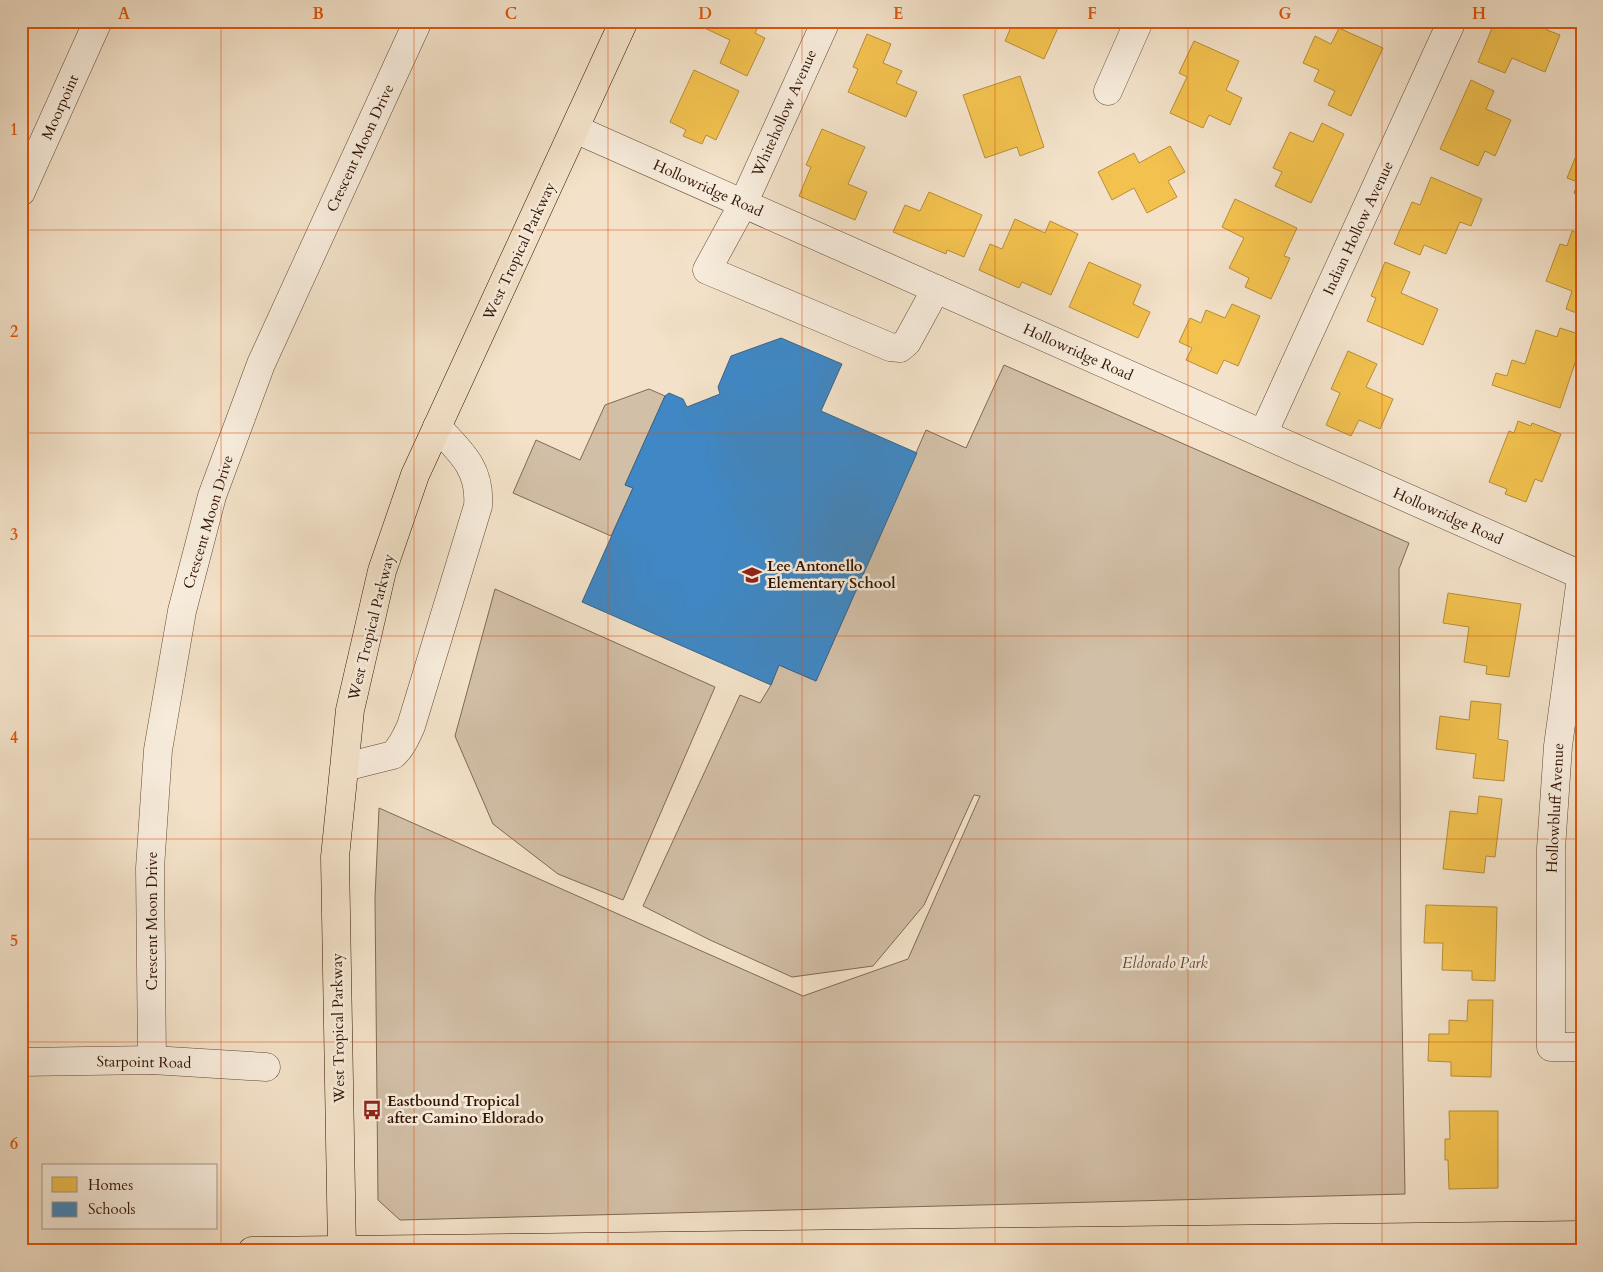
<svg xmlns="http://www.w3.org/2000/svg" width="1603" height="1272" font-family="Cardo,serif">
<rect width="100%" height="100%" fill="#f3e2c9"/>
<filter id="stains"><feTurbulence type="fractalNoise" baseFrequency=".004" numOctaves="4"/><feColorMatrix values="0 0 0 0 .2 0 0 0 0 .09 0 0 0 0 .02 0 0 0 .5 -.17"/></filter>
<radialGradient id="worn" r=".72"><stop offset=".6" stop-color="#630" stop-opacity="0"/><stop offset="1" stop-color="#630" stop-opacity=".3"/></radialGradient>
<g fill="#d2bfa7" stroke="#826954">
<path d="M1004,365L1409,543L1399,569L1401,948L1405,1194L400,1220L378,1200L375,898L379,808L803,996L908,959L980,796L974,795L924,905L873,966L792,977L710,940L643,906L740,695L760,703L771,685L779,665L816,681L926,430L966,448Z"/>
<path d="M649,389L665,396L625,485L633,488L611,536L513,493L536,440L580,460L605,405Z"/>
<path d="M495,589L715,687L623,900L558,874L493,824L455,736Z"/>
</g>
<g fill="#f2c14e" stroke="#b88d37">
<path d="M697,21H761L755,33L765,38L747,76L720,63L730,40L696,24Z"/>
<path d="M999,21H1061L1044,59L1005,41L1011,27Z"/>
<path d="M1495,21H1551L1547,30L1560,35L1545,72L1512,58L1505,73L1478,62Z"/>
<path d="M1339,28L1383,48L1351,116L1328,105L1335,91L1314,81L1319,70L1303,63L1315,36L1331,44Z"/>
<path d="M867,34L891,44L883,63L902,71L896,83L917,92L906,117L848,92L858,69L853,67Z"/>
<path d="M1194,41L1239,61L1226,90L1242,98L1230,125L1209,115L1203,128L1170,113L1187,77L1179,73Z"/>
<path d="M694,70L739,91L716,140L706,135L702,144L683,136L686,130L670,122Z"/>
<path d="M1020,76L1044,147L1020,156L1017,147L985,158L963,95Z"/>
<path d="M1471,80L1494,91L1486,109L1511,120L1495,156L1485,151L1478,166L1440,149Z"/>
<path d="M1322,123L1344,134L1311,203L1275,186L1282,172L1273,168L1290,132L1313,142Z"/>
<path d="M822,129L865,147L848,184L867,192L855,220L799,196L811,167L806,165Z"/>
<path d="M1170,146L1185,172L1168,181L1177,197L1147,213L1134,188L1112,200L1098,172L1134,153L1139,163Z"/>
<path d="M1578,151L1582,153V196L1574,193L1578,182L1567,178Z"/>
<path d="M1431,177L1482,199L1471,226L1460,222L1446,254L1424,245L1420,255L1394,244L1412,202L1420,205Z"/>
<path d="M929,192L982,215L964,257L947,250L946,254L893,232L905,205L920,211Z"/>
<path d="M1235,199L1297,228L1284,256L1290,258L1271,299L1245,287L1249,278L1229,268L1244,238L1222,227Z"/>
<path d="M1015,219L1045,233L1050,221L1078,234L1051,295L1022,282L1019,288L979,270L990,244L1002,249Z"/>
<path d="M1572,231L1582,235V315L1566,309L1572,291L1546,281L1560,244L1567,246Z"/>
<path d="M1089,262L1141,285L1133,304L1150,312L1138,338L1069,307Z"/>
<path d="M1385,262L1410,272L1401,293L1438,309L1423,345L1367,321L1376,298L1371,296Z"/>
<path d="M1232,304L1260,316L1238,366L1224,360L1217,374L1186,360L1192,348L1179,342L1190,318L1201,323L1206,310L1225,318Z"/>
<path d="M1560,328L1582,335V342L1560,408L1492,385L1496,373L1507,376L1512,360L1525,364L1536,330L1557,337Z"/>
<path d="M1348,351L1377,364L1366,387L1393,399L1380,429L1359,420L1351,436L1326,425L1340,393L1331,389Z"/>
<path d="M1518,421L1531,426L1532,423L1561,434L1542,482L1535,479L1526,502L1505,494L1507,489L1489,482L1509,431L1514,433Z"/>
<path d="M1448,593L1521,604L1509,677L1486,674L1487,666L1464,662L1469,627L1443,623Z"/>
<path d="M1471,701L1501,704L1498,739L1508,741L1504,781L1473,778L1476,754L1436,749L1440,716L1469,720Z"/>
<path d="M1479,796L1502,799L1495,857L1486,856L1484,873L1443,869L1450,811L1477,814Z"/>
<path d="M1426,905L1497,907L1495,981L1472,980V971L1442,970L1443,943H1424Z"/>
<path d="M1468,1000H1493L1491,1077L1451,1076V1062L1428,1061L1429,1034H1449V1020L1467,1021Z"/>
<path d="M1449,1111H1498V1188L1449,1189L1448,1160H1445V1139H1450Z"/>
</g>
<path fill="#3f88c5" stroke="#3b658a" d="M781,338L842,364L821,411L917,453L816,681L779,665L771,685L582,602L633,488L625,485L665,396L669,393L683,399L687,407L720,394L718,387L731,356Z"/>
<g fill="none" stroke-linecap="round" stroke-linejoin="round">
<defs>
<g id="minor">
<path d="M826,21L743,204L707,270L890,347L900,348L907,342L936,289"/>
<path d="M1108,91L1139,21"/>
<path d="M575,129L1581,575"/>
<path d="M21,192L98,21"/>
<path d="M1263,434L1452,21"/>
<path d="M1582,571L1558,746L1551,849V1047H1582"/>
<path d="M345,767L393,755C402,747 406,737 411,726L478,506C481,469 461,452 437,427"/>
<path d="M152,1060L150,868L158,750L182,611L212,496L261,364L418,21"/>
<path d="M21,1062L152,1060L266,1067"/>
</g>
<g id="major">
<path d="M252,1251L1582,1235"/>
<path d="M342,1251L335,857L350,710L382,571L415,475L624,21"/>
</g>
</defs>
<use href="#minor" stroke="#624733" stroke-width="29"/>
<use href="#major" stroke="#321301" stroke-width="29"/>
<use href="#minor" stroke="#f7ecdc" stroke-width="28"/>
<use href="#major" stroke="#f3e2c9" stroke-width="28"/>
</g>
<path fill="none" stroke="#df560b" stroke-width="1" stroke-opacity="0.55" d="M221,21V1251M414,21V1251M608,21V1251M802,21V1251M995,21V1251M1188,21V1251M1382,21V1251M21,230H1582M21,433H1582M21,636H1582M21,839H1582M21,1042H1582"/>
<defs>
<symbol id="school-bare" viewBox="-9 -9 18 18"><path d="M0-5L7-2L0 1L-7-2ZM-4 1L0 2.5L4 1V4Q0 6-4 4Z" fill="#8f2418" stroke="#f7ecdc" stroke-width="2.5" paint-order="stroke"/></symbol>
<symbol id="bus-bare" viewBox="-9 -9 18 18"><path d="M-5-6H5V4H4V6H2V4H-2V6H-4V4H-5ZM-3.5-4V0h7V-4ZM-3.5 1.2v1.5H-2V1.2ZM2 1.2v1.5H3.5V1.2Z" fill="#8f2418" stroke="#f7ecdc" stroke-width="2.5" paint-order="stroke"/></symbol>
</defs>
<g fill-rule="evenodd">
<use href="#school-bare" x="738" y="561" width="28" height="28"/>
<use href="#bus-bare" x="358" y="1096" width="28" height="28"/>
</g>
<g text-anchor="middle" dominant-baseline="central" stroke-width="5" stroke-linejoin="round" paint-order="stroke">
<g font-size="15" fill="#321301" stroke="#f7ecdc">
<text transform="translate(60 107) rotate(-66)">Moorpoint</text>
<text transform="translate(784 113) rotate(-66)">Whitehollow Avenue</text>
<text transform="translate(360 148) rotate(-65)">Crescent Moon Drive</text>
<text transform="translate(708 188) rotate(24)">Hollowridge Road</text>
<text transform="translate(1358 228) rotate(-65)">Indian Hollow Avenue</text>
<text transform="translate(519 251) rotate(-65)">West Tropical Parkway</text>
<text transform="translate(1078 352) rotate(24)">Hollowridge Road</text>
<text transform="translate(1448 516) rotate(24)">Hollowridge Road</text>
<text transform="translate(208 522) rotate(-73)">Crescent Moon Drive</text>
<text transform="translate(371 627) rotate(-76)">West Tropical Parkway</text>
<text transform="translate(1555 808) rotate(-87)">Hollowbluff Avenue</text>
<text transform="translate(152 921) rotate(-90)">Crescent Moon Drive</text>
<text transform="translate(338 1028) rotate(-91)">West Tropical Parkway</text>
<text transform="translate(144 1062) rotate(1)">Starpoint Road</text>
</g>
<g font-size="15" font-weight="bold" fill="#321301" stroke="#f7ecdc" text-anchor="start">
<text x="767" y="566">Lee Antonello<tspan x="767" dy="17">Elementary School</tspan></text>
<text x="387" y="1101">Eastbound Tropical<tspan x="387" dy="17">after Camino Eldorado</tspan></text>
</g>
<g font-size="15" font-style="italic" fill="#624733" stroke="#f7ecdc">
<text x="1165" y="963">Eldorado Park</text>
</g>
</g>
<rect width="1603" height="1272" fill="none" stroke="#f3e2c9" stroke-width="55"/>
<rect x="42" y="1164" width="175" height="65" fill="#f7ecdc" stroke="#a89584"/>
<rect x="52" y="1177" width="25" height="15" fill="#f2c14e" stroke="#a89584"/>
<text x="88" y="1190" font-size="15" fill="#321301">Homes</text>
<rect x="52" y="1202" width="25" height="15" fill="#3f88c5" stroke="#a89584"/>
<text x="88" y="1214" font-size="15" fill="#321301">Schools</text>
<rect x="28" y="28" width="1548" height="1216" fill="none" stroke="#df560b" stroke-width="2"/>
<g font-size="16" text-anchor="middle" font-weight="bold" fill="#df560b">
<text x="124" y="19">A</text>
<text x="318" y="19">B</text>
<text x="511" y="19">C</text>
<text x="705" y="19">D</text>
<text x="898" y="19">E</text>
<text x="1092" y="19">F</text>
<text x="1285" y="19">G</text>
<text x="1479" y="19">H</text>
<text x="14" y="135">1</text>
<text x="14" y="337">2</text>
<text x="14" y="540">3</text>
<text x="14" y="743">4</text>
<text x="14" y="946">5</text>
<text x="14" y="1149">6</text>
</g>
<rect width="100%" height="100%" filter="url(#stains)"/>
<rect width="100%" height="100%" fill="url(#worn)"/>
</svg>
